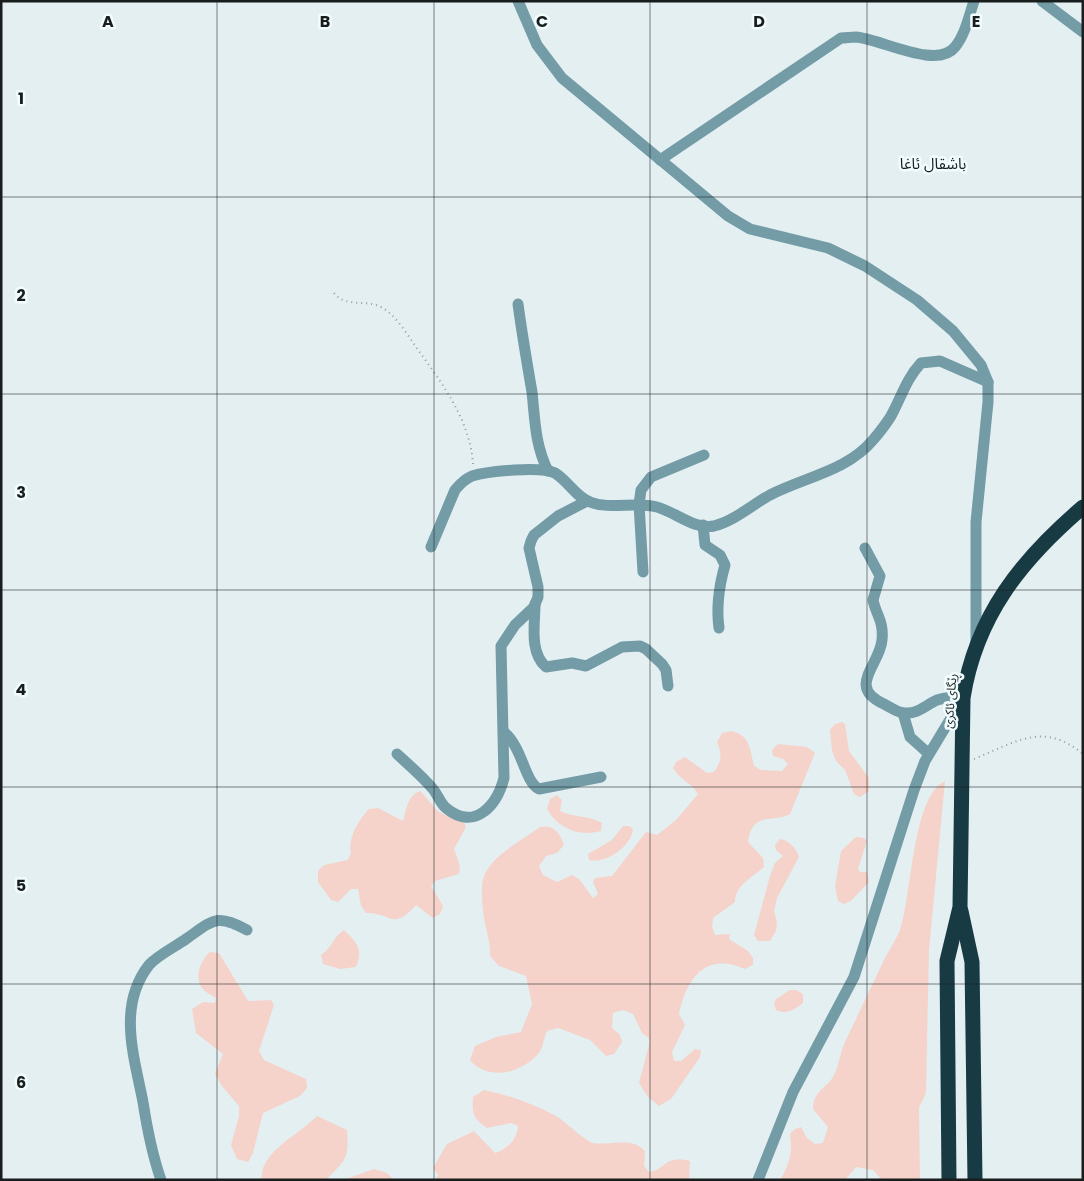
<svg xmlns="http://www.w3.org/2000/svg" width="1084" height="1181" font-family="Poppins,'Noto Sans Arabic',sans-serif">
<rect width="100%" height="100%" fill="#e4eff2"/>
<g fill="#f5d3ca">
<path d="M842,722L845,724L849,751L869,778V791L860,797L854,794L845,770L836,761L832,751L830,730L835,724Z"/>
<path d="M731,731C750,735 750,749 754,766L761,770L782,771L788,764L783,759L773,756L772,750L778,744L807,747L815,753L790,814C771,824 753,810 748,842L763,858L764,867C753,877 735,885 735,902L713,918L712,927L715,935L730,934L729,939L748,951L753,958V965L745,969C706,952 687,977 679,1014L685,1025L672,1052L674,1061H681L695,1049L701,1050L700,1057L671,1099L659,1106L648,1097L639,1083L649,1045V1038L642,1033L633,1014L623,1010L613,1013L612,1028L620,1035L622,1042L614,1054L606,1056L590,1040L558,1028L547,1031C544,1037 543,1048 539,1053C522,1073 488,1082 470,1060L475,1046L496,1037L521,1032L532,1004L526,976L499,966L490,956C491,940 484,926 483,910C482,899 480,882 486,872C497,852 523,840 540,827C554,824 560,833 564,845L557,853L546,856L539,866L543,875L557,882L572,875L579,879L593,898L598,894L593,882L595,878L612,876L646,832L657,835L676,820L698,794C692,783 680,780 673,768L676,762L685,757L707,773L714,772C722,761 722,754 717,742L722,733Z"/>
<path d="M945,781L929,950L926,1093L919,1108L920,1180H882L873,1170L856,1167L845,1180H780C789,1166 793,1151 790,1134L795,1129L801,1127L807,1138L815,1144L823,1143L828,1127L813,1109C814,1089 826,1090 834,1075C839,1065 840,1053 845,1042C858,1015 871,987 884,960C889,950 896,940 900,930C912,896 912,796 945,781Z"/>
<path d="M420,791C440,811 431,813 462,818L466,827L454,849L460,866L459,874L435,881L431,886L443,906L440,914L433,918L416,905C392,932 391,912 366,913L361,906L358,889H351L338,902L331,900L318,882V871L324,865L348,860L351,853C348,837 358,821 369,809L378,808L403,821C406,810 408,795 420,791Z"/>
<path d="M557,795L562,800L560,811C574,818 589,815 602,823L601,831C580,837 558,829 547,809L550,799Z"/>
<path d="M623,826H629L633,829C631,847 606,864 589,860L588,854L612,840Z"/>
<path d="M856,837L864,838L867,841L858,869L860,872H867L869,882L851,901L844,904L838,901L835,886L841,851Z"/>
<path d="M780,839C789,840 797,849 799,857L777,898L774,911L777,922L776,931L770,941H758L754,935L770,876L775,863L783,856L776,850L775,845Z"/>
<path d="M344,930C356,942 364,949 356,967L340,969L323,964L321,955C334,946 332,938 344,930Z"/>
<path d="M210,952L219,953L248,1001L271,1000L274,1005L259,1051L264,1060L306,1079L307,1088L300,1096L263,1113L253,1153L248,1162L237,1159L231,1145L239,1116V1106L222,1086L215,1074L223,1054L196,1033L192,1009L203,1002L215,1003L216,998C212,995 206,993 203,989C193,978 201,960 210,952Z"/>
<path d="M790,990H796L803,994V1003C794,1010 787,1015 776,1010L774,1004L776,999Z"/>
<path d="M484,1090C509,1095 533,1104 556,1116C566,1122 585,1141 593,1143C610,1146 632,1136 645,1151L644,1166L649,1172C669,1168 663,1155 690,1161L689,1180H435L438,1175L433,1168L447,1144L474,1131L495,1153C508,1149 517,1139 518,1126L511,1123L487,1128C473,1118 472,1114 473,1097Z"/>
<path d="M317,1116L347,1130C349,1160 346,1159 326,1180H261C262,1175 262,1168 265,1164C276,1144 301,1132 317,1116Z"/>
<path d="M374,1169L387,1173L394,1180H343Z"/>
</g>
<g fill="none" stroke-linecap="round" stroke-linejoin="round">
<g stroke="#949c9e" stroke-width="2" stroke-dasharray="1 4" stroke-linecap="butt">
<path d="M334,293C346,308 365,299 381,307C396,315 406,333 416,347C441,382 470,419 473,464"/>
<path d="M974,759C1016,742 1043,721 1083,754"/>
</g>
<g stroke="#739ca7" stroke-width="11">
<path d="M518,1L537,45L562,78L728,216L750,229L828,248L865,266L917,300L953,331L981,365L988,382V402L976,522V643"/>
<path d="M1042,1L1083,32"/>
<path d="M660,160L841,38C846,38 851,37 856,37C881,39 937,70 955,47C965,35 969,16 974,1"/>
<path d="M518,304C522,334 527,363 532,392C535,420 535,445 548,471"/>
<path d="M703,525L705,545L720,555L725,565C719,586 716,606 719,628"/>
<path d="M431,547L455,490C460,484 465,479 472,476C488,471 541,466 555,473C568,481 576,497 590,502C610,510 635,501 657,507C675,512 695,530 714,526C734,521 752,505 770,495C805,477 847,471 873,440C879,433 886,424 891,416C901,398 906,379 921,363L940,361L988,382"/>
<path d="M643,572L639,504L641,490L651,477L704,455"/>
<path d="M535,604C535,624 529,652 546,667L572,663L586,666L622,647L640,646L646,649L662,664L666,670L668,686"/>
<path d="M903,713L910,737L929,754"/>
<path d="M504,732C523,748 524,781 539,789L601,777"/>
<path d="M397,754C409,765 422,776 433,789C438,795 440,803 446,808C475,832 497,805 504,778L501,646L515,625L534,607L538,597V587L529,548L531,541L534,535L558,516L587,501"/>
<path d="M161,1180C152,1154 147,1128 143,1102C134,1056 117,1006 149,965C158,955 175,947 186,939C213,920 217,913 247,930"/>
<path d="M758,1180L793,1092L854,977L914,790L925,761L963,698C954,697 945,697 937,700C926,705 918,714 905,713C898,713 890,707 884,704C846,687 880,665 882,640C884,621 876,615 873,600L880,576L865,548"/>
</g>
<g stroke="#183a43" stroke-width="15">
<path d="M961,911L972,962L975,1180"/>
<path d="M949,1180L947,961L960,907L963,698C976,616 1021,560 1083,507"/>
</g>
</g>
<path fill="none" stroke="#191d1e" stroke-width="1" stroke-opacity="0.55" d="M217,1V1180M434,1V1180M650,1V1180M867,1V1180M1,197H1083M1,394H1083M1,590H1083M1,787H1083M1,984H1083"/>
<g text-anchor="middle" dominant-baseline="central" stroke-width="5" stroke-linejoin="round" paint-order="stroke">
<g font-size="12" fill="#191d1e" stroke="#f1fcff">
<text transform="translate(950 701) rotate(-86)">ڕێگای ئاکرێ</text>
</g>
<g font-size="15" fill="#191d1e" stroke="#f1fcff">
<text x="933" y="163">باشقال ئاغا</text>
</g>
</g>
<g font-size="16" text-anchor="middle" font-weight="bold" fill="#191d1e" stroke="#f1fcff" stroke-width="5" stroke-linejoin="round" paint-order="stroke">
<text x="108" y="27">A</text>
<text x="325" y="27">B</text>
<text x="542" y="27">C</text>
<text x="759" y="27">D</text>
<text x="976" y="27">E</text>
<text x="21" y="104">1</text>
<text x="21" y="301">2</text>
<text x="21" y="498">3</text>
<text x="21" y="695">4</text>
<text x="21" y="891">5</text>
<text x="21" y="1088">6</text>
</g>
<rect width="1084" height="1181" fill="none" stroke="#191d1e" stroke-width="5"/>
</svg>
